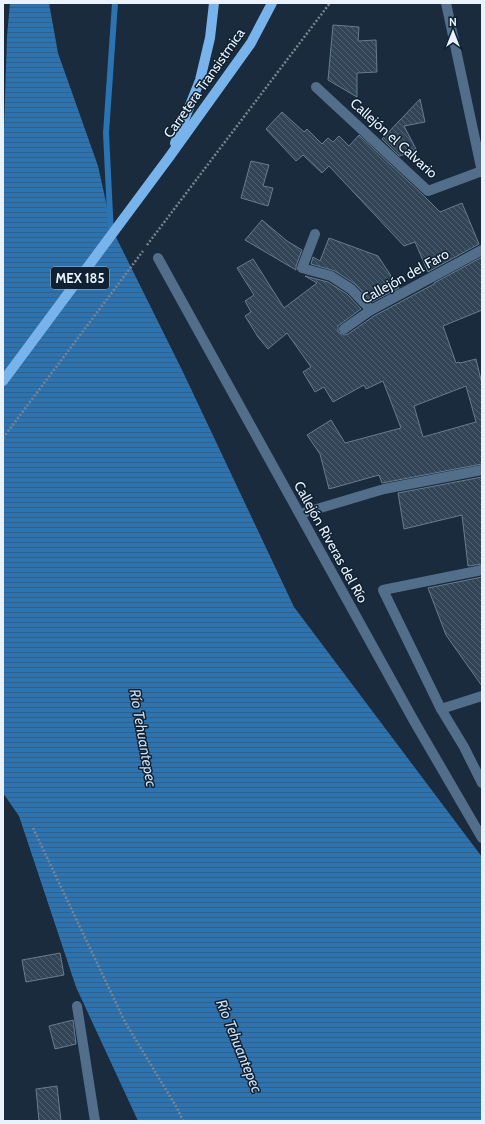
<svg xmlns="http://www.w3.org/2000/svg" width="485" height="1124" font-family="Cabin,sans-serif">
<defs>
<pattern id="water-rules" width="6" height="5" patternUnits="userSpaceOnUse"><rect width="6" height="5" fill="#2c73b2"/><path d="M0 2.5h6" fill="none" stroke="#395e7f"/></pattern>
<pattern id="building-back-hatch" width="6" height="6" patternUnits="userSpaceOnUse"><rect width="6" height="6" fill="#324557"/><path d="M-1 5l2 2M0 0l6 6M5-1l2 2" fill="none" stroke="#506070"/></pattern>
</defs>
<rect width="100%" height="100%" fill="#192b3c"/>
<path fill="url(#water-rules)" d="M10,3H49L58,53L98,166L112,229L183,372L294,607L482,857V1121H138L76,987L19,816L3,793V159L7,36Z"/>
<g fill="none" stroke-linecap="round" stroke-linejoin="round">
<path stroke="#2c73b2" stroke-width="6" d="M111,235L106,133L115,3"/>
</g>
<g fill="url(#building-back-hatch)" stroke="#677c90" fill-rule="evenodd">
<path d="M333,25L359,27L358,41L376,40L377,72L357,73V97L328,80Z"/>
<path d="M420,99L425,122L404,126L417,151L399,156L382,139Z"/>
<path d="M282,112L304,132L307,129L322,144L328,138L333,142L339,136L349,146L359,135L425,197L440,212L462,203L479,244L428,272L415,242L404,246L329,166L322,173L303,155L296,161L266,129Z"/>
<path d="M251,161L269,165L263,186L273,188L268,206L241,198Z"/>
<path d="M262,220L287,241L302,250L296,266V270L245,240Z"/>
<path d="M329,238L378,256L399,288L372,302L355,284L335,271L311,264L313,257L320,261Z"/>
<path d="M482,257V310L443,326L456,363L459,362L460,363L476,359L482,384V464L382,483L379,475L329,489L320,454L307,435L331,420L345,443L401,428L383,381L366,389L364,385L333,402L324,387L315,392L303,372L311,367L287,333L268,349L258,337L245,316L251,312L245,301L254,295L237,268L253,259L284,308L317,283L305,276L328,282L347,294L361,309L338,326V332L344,335L348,334L374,316L434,284V283ZM466,386L476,422L423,437L414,406Z"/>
<path d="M482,477V564L468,566L462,515L404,529L398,493Z"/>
<path d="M482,577V686L446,635L428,588Z"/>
<path d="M60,953L64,975L26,982L22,960Z"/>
<path d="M73,1020L76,1044L55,1049L49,1026Z"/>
<path d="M57,1086L61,1121H39L36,1089Z"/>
</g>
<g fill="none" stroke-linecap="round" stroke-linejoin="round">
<g stroke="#778593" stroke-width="2.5" stroke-dasharray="2 2" stroke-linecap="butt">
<path d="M147,245L330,3"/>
<path d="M3,438L143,251"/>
<path d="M33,828L125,1022L177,1108L183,1121"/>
</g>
<g stroke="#536e8a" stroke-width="10">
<path d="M446,3L482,172"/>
<path d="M316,87L428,191L482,171"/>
<path d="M315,234L302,268L331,276L351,289L371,310"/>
<path d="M158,258L414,721L482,838"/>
<path d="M344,329L371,310L482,250"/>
<path d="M300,514L384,489L482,470"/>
<path d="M482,570L383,590L441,709L464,747L482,783"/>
<path d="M441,709L482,696"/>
<path d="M77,1006L95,1121"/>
</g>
<g stroke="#79b3ec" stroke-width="10">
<path d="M175,143L200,80L210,38L214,3"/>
<path d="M3,381L170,156L251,43L272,3"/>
</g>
</g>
<g text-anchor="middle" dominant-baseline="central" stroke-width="3" stroke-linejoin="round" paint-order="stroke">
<rect fill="#0f2132" stroke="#a8b4c0" stroke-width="1" x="51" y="267" width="58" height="22" rx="3"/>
<g font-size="13" font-weight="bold" fill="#eaf3fd">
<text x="80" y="278">MEX 185</text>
</g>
<g font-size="14" fill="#eaf3fd" stroke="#0f2132">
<text transform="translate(204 83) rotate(-55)">Carretera Transistmica</text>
<text transform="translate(394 138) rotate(42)">Callejón el Calvario</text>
<text transform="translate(405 276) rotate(-29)">Callejón del Faro</text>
<text transform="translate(331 542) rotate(61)">Callejón Riveras del Río</text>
</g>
<g font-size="15" font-style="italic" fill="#cddef0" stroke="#0f2132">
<text transform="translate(143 738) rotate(80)">Río Tehuantepec</text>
<text transform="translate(239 1046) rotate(68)">Río Tehuantepec</text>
</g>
</g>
<rect width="485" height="1124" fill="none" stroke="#eaf3fd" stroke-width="8"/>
<g transform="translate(453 32)" stroke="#0f2132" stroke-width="3" paint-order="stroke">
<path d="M0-3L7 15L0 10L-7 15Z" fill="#eaf3fd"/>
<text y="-6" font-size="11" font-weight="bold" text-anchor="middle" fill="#eaf3fd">N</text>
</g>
</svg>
